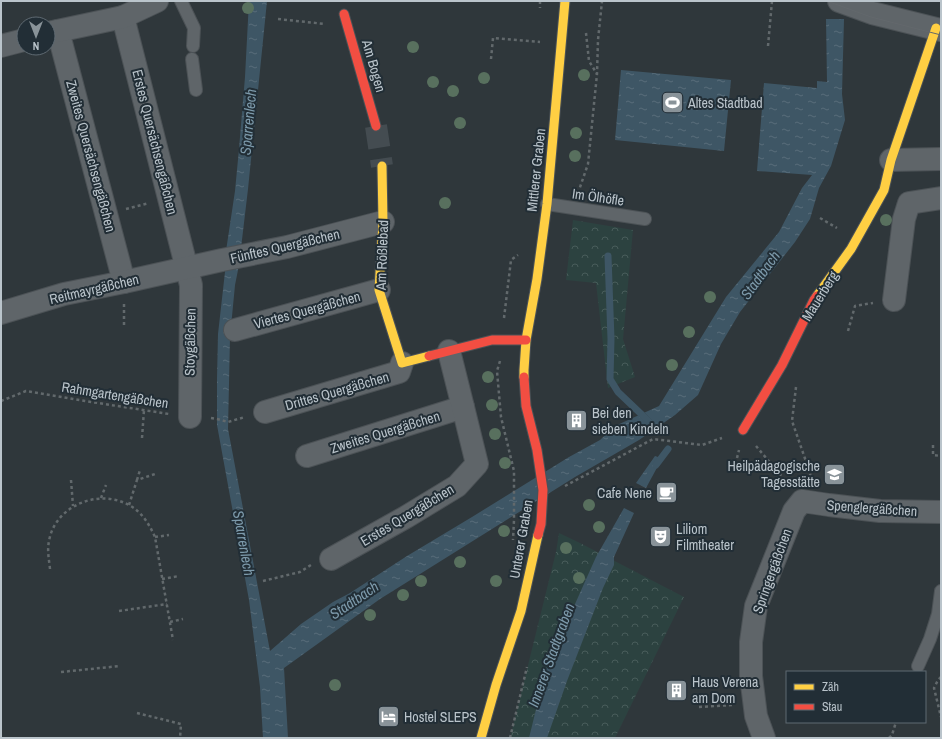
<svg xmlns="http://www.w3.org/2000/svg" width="942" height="739" font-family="'Archivo Narrow',sans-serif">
<defs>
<pattern id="forest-crowns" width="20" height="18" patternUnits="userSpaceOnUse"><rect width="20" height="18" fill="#2c4240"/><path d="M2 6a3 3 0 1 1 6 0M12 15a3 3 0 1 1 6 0" fill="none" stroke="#485c5a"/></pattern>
<pattern id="water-ripples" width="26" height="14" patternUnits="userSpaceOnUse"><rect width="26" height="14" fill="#3e5665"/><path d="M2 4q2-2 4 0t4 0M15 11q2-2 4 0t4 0" fill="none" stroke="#586d7a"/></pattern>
</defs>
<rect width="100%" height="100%" fill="#2f373b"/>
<g fill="url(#forest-crowns)">
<path d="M573,220L633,230L623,339L635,377L608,388L596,283L566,280Z"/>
<path d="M559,533L580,543L684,597L615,738H510L556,552Z"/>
</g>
<g fill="url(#water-ripples)">
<path d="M249,1H267L248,189L239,265L235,285L230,337L228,429L270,651L301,624L333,602L350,593L407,556L472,517L569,457L600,440L615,426L659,406L726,297L779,232L802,188L812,175L757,171L764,83L817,88V81L827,82L826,19H844L842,94L845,120L831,166L819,188L810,219L795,242L740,312L721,344L698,395L675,415L639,440L575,477L380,599L284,668L288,738H263L260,687L249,600L217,425V379L218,334L225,272L226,251L235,191L239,149L245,77Z"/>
<path d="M621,70L731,80L724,151L615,140Z"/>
<path d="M655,456L664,459L659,464L646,488L636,483Z"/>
<path d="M624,508L634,513L614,557V565L603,588L567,681L547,738H529L546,669L596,557Z"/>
</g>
<path fill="#2f373b" d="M643,411L660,428L655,431L637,414Z"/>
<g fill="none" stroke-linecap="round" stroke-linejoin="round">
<g stroke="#3e5665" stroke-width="7">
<path d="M608,256L611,339L610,379L618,392L659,431"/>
<path d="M656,465L668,449"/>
</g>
<path stroke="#444c51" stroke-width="22" stroke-dasharray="22 11" stroke-linecap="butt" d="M376,126L382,166"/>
<defs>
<g id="lane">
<path d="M181,1L194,28L193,46"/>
<path d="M192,59L196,90"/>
<path d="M547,204L645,219"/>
<path d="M918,666L930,639L938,614L941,591"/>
</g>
<g id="street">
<path d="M839,1L872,13L941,30"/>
<path d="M123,17L191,285L190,417"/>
<path d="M58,31L124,282"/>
<path d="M48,33L123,17L157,1"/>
<path d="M1,46L24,40"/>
<path d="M891,160L941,159"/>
<path d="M894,300L904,219L909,203L941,198"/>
<path d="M1,313L64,294L124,282L222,260L287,247L383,222"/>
<path d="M235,330L379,290"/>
<path d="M265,412L399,372L402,363"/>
<path d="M307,456L463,407"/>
<path d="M331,559L406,517L457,486L477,464L463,407L449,351"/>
<path d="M764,738L756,716L751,676V642L756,606L794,511L802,501L829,505L880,511L941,512"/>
</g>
<g id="slow">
<path d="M382,166L383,222L379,290L402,363L429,356"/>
<path d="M817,296L851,249L884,190L891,160L936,28"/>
<path d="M524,377V370L526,340L537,279L547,204L565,1"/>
<path d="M481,738L496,685L521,611L538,535"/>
</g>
<g id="jam">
<path d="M344,14L376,126"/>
<path d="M429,356L492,340H526"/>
<path d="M524,377L526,406L537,450L543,490L541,524L538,535"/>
<path d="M743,430L782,365L814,300L817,296"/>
</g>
</defs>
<use href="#lane" stroke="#4c5256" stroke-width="14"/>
<use href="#street" stroke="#4c5256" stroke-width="24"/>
<use href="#slow" stroke="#4c5256" stroke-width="11"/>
<use href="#jam" stroke="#4c5256" stroke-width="11"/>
<g stroke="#62696c" stroke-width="2.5" stroke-dasharray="3 3" stroke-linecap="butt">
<path d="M540,1V8"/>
<path d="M278,19L325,24"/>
<path d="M586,33L589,61L597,74"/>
<path d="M768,46L772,1"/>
<path d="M491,59L493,38L540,42"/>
<path d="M578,193L588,164L597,74L598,40L602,1"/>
<path d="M126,209L149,203"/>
<path d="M820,218L837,228"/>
<path d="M124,304V325"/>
<path d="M504,318L511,260L518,255"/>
<path d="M848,331L855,306L873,303"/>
<path d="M500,361L497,371L501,417L514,471V520L513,540"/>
<path d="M796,387L792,421L810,473L811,481"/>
<path d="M1,401L26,391L85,401L169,414"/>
<path d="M211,418L217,419L228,422L245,417"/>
<path d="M142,438L144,410"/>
<path d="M933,445V455L941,456"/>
<path d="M756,446L789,485"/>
<path d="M737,458L739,450"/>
<path d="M71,480L73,506"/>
<path d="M137,480L140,470"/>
<path d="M565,486L653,439L702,445L722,438"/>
<path d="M101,498L106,485"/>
<path d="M129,505L137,480L155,474"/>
<path d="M155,537L169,535"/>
<path d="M50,569C49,559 47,551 49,541C55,506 98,488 129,505C142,512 149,524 155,537L173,640"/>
<path d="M162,579L179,576"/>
<path d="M263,581L300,572L311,565"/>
<path d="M119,611L167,604"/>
<path d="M170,622L183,619"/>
<path d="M61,672L120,666"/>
<path d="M941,677L938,680L934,688L941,717"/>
<path d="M699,707L733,705"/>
<path d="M137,713L181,724L180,738"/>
<path d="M510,738L527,667"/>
<path d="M889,738L892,735L896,722"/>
</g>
<use href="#lane" stroke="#5f6569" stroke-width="12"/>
<use href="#street" stroke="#5f6569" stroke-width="22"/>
<use href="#slow" stroke="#ffcf43" stroke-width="9"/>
<use href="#jam" stroke="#f24e42" stroke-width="9"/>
<path stroke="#63686c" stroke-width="1" d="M827,1L871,17L941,35"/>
</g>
<g fill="#58705e">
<circle cx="248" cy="8" r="6"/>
<circle cx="413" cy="47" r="6"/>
<circle cx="584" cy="75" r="6"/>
<circle cx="484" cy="78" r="6"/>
<circle cx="433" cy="82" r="6"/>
<circle cx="453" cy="91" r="6"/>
<circle cx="460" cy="123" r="6"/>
<circle cx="576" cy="133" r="6"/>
<circle cx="575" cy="156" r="6"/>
<circle cx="445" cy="203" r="6"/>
<circle cx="886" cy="220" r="6"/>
<circle cx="710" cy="297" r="6"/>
<circle cx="689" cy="332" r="6"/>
<circle cx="672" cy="365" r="6"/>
<circle cx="488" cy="377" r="6"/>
<circle cx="492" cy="405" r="6"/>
<circle cx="495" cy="434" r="6"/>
<circle cx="505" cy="463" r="6"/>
<circle cx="589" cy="505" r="6"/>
<circle cx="599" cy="527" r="6"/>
<circle cx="504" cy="531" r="6"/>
<circle cx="566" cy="548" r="6"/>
<circle cx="460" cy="562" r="6"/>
<circle cx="579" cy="578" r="6"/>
<circle cx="421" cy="581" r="6"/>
<circle cx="496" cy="581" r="6"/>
<circle cx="403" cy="595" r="6"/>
<circle cx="370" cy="615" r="6"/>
<circle cx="335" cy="685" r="6"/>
</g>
<defs>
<symbol id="stadium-square" viewBox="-11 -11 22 22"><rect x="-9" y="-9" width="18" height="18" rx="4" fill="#899399" stroke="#222e36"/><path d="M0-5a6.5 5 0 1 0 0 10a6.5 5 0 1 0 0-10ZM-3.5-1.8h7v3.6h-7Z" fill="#fff"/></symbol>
<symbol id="building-square" viewBox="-11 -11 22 22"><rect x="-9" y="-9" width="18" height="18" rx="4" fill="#899399" stroke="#222e36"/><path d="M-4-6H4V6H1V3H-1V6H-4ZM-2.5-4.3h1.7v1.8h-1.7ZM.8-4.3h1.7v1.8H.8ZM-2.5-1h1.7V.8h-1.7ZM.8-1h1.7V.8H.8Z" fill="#fff"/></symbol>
<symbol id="school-square" viewBox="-11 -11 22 22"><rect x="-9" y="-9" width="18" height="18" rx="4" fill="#899399" stroke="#222e36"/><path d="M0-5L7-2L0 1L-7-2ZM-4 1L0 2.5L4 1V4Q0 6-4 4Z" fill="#fff"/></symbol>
<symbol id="cafe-square" viewBox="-11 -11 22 22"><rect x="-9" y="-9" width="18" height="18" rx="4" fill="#899399" stroke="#222e36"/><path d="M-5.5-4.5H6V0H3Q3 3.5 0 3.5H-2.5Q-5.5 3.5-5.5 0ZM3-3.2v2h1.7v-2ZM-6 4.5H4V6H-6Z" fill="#fff"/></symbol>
<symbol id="theatre-square" viewBox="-11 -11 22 22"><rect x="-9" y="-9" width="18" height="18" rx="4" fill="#899399" stroke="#222e36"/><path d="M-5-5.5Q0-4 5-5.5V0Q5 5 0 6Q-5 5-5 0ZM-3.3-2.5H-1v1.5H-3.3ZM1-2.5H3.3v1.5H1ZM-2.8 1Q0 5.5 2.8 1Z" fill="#fff"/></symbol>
<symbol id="hotel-square" viewBox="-11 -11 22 22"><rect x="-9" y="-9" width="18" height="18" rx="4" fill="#899399" stroke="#222e36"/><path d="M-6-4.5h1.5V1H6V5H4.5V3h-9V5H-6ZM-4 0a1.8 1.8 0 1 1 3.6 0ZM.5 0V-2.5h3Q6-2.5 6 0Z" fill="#fff"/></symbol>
</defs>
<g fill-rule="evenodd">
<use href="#stadium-square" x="660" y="90" width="25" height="25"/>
<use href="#building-square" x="564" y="408" width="25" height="25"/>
<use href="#school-square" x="822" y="462" width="25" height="25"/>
<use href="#cafe-square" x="654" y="480" width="25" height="25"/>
<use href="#theatre-square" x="648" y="524" width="25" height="25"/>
<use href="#building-square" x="664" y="678" width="25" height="25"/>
<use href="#hotel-square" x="376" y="704" width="25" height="25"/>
</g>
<g text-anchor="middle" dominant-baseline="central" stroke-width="4" stroke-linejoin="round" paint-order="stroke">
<g font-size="14" fill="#bac4cb" stroke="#222e36">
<text transform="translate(374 66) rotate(74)">Am Bogen</text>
<text transform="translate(155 142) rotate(76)">Erstes Quersächsengäßchen</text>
<text transform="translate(91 156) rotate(75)">Zweites Quersächsengäßchen</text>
<text transform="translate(536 170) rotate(-84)">Mittlerer Graben</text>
<text transform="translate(598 197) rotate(8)">Im Ölhöfle</text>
<text transform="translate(285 246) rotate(-13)">Fünftes Quergäßchen</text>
<text transform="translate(382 255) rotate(-88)">Am Rößlebad</text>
<text transform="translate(94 289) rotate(-13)">Reitmayrgäßchen</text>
<text transform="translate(820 296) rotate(-58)">Mauerberg</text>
<text transform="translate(307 310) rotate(-15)">Viertes Quergäßchen</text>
<text transform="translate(190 342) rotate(-89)">Stoygäßchen</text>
<text transform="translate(337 391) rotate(-16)">Drittes Quergäßchen</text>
<text transform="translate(115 395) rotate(9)">Rahmgartengäßchen</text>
<text transform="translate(385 432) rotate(-17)">Zweites Quergäßchen</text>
<text transform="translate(872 508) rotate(4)">Spenglergäßchen</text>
<text transform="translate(407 515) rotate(-31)">Erstes Quergäßchen</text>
<text transform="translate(521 539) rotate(-80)">Unterer Graben</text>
<text transform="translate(772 571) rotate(-70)">Springergäßchen</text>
</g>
<g font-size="14" fill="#bac4cb" stroke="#222e36" text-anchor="start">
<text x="688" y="103">Altes Stadtbad</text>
<text x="592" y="413">Bei den<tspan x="592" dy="16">sieben Kindeln</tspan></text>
<text x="820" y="466" text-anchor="end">Heilpädagogische<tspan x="820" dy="16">Tagesstätte</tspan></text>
<text x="652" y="493" text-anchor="end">Cafe Nene</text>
<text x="676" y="529">Liliom<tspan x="676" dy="16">Filmtheater</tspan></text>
<text x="692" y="682">Haus Verena<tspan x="692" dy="16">am Dom</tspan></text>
<text x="404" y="717">Hostel SLEPS</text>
</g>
<g font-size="15" font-style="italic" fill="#7d9aab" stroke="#222e36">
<text transform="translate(248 122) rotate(-85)">Sparrenlech</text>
<text transform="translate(760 275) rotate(-54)">Stadtbach</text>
<text transform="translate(244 543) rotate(80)">Sparrenlech</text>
<text transform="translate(354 600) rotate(-34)">Stadtbach</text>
<text transform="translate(551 655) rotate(-70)">Innerer Stadtgraben</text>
</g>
</g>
<rect width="942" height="739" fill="none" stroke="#bac4cb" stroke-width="4"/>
<rect x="786" y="671" width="140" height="52" fill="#222e36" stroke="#5f6a72"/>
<rect x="794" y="684" width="20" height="6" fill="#ffcf43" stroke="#5f6a72"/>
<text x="822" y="691" font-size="12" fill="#bac4cb">Zäh</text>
<rect x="794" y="704" width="20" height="6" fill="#f24e42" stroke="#5f6a72"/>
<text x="822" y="711" font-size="12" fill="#bac4cb">Stau</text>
<g transform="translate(36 36) rotate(180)"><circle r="19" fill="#222e36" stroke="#5f6a72"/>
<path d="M0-3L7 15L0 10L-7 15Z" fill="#899399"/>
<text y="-6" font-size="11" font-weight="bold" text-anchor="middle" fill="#bac4cb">N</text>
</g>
</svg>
